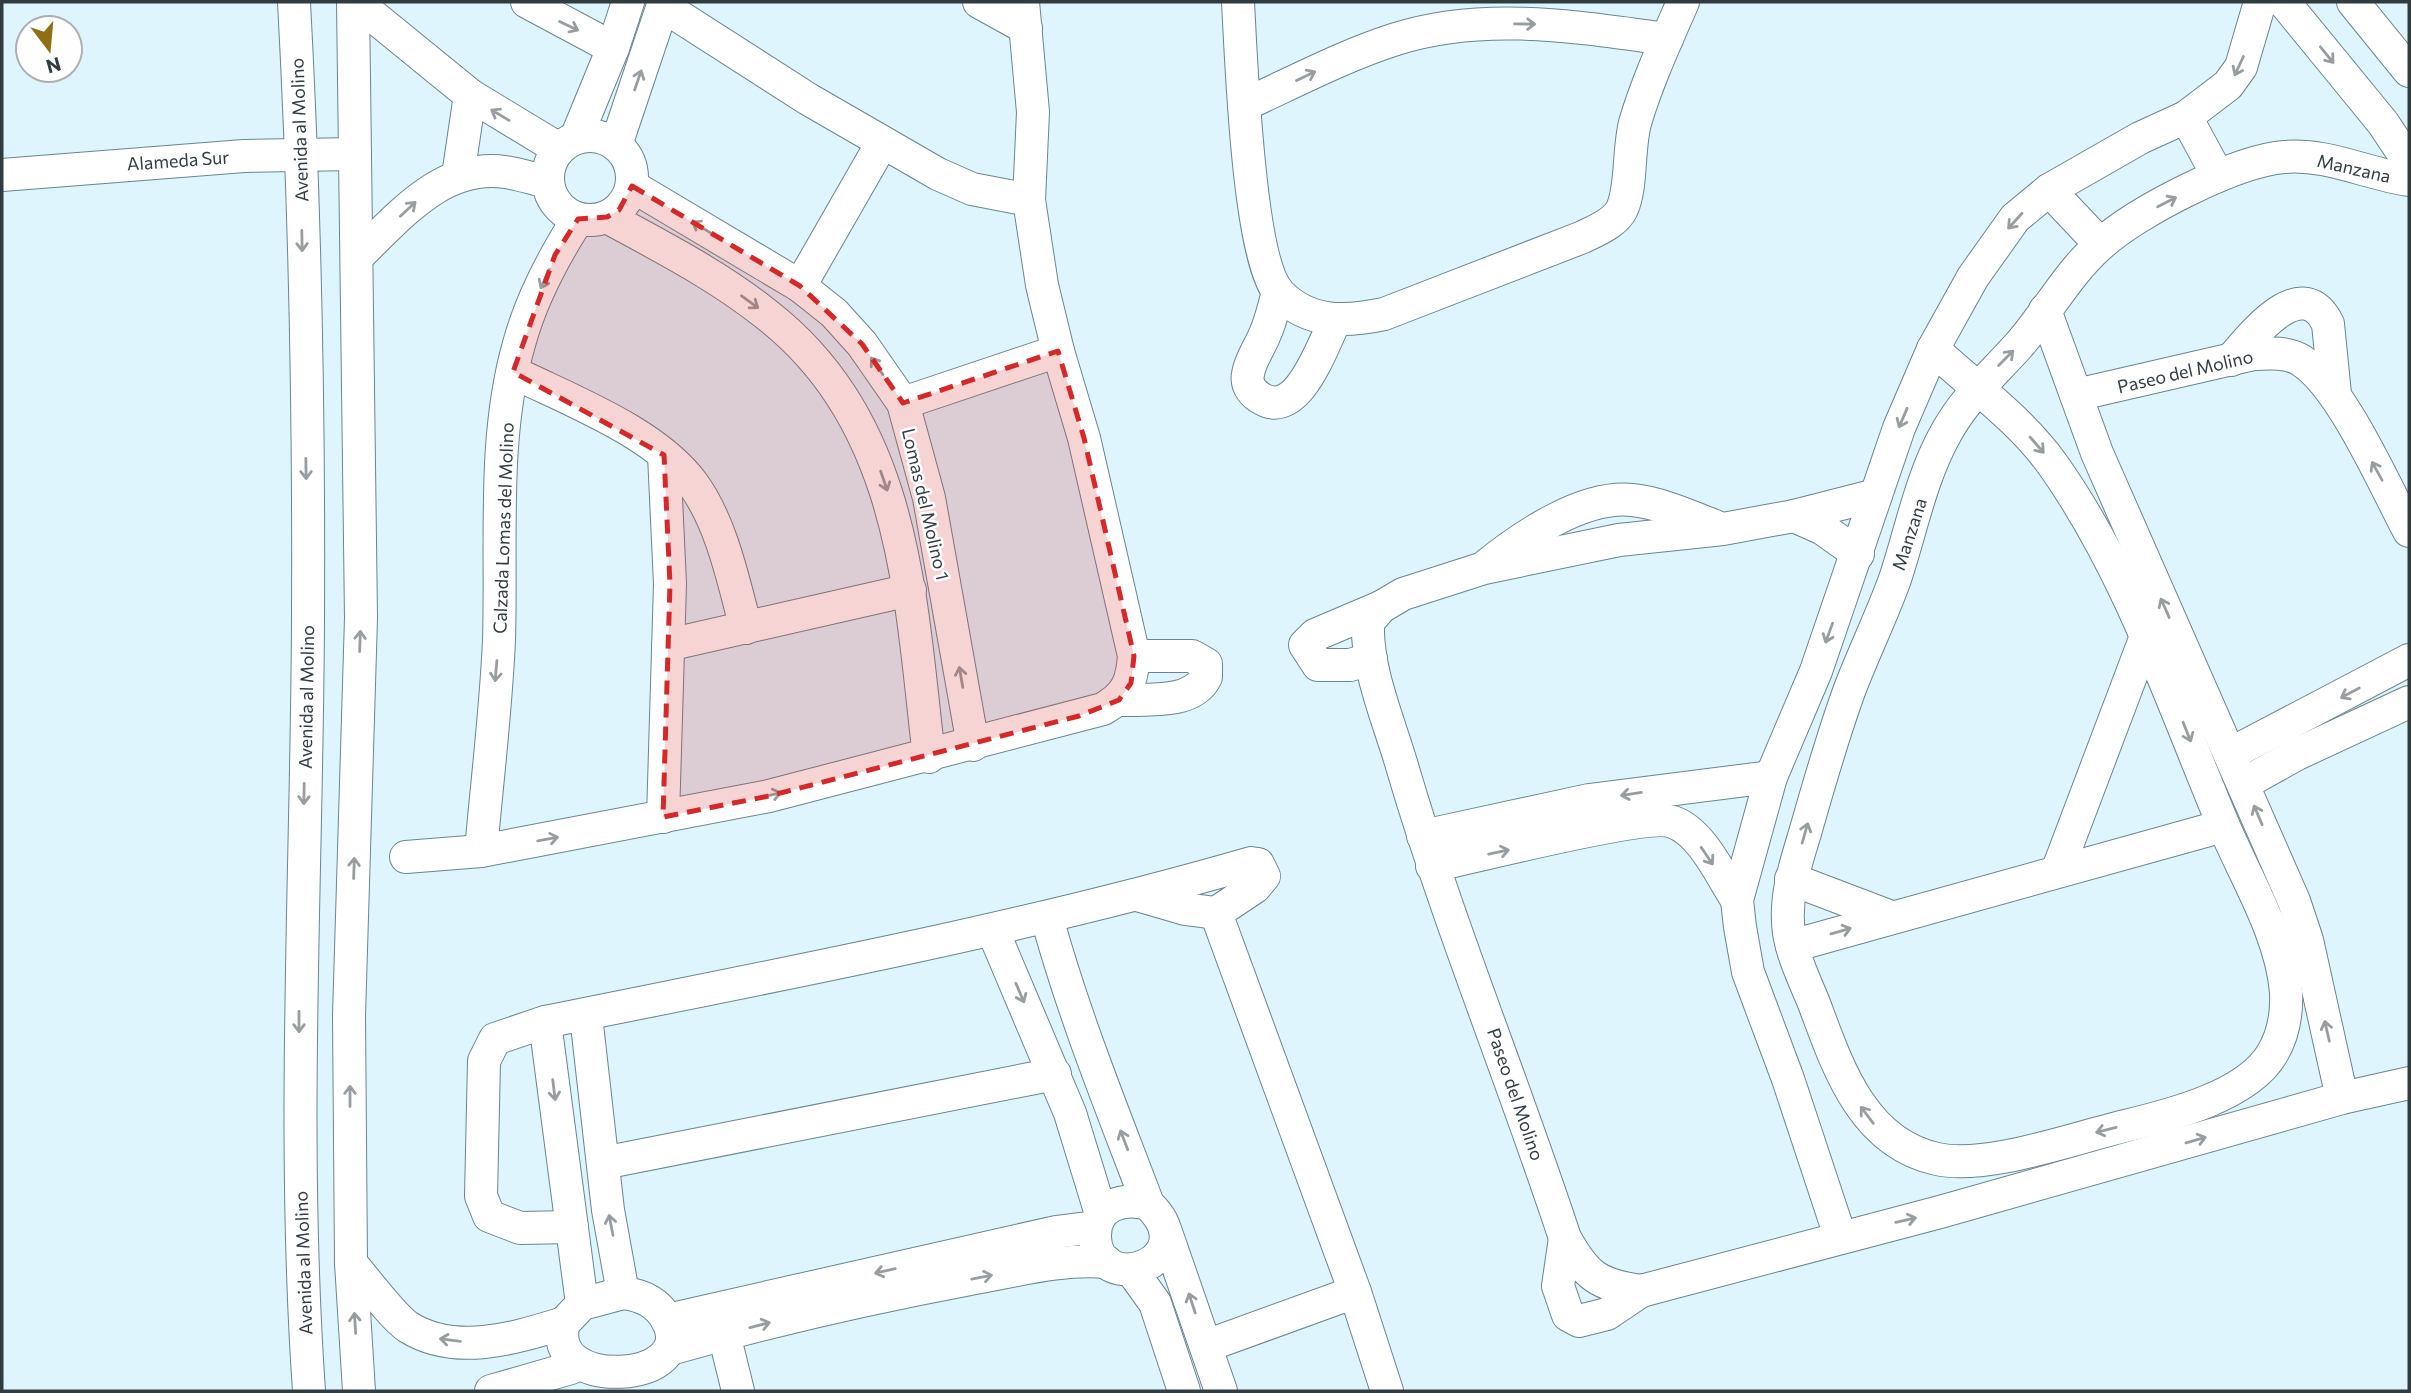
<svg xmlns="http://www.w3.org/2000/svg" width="2411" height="1393" font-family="Commissioner,sans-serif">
<rect width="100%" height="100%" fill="#def5fe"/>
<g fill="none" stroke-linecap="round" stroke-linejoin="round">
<defs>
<g id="minor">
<path d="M294,2C305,206 309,412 308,616C307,875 291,1133 309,1391"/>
<path d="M353,2L361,618L349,1016L351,1263L359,1391"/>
<path d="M356,2L470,95L559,149"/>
<path d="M527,2L613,48"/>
<path d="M979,2L1026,28"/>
<path d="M1238,2C1241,55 1248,261 1280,294C1309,324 1346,322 1384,314L1583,237C1597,230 1615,223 1622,209C1632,187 1628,150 1635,123C1647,82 1666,41 1683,2"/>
<path d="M2284,2L2383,123L2409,162"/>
<path d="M2353,2L2409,71"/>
<path d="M663,6L808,99L938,174L972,189L1029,200"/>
<path d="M1244,105C1294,82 1343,56 1396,39C1485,11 1577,27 1667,39"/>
<path d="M2186,117L2218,176"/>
<circle cx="590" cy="178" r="42"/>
<path d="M576,138L613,48L628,2"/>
<path d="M616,145L664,2"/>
<path d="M2,175L244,156L355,154"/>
<path d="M458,176L470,95"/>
<path d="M632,186L800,286L834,313L862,344L903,403L929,498L973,745"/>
<path d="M2049,190L2100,244"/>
<path d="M607,217C662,247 717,275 766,314C906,423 910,595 929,757"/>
<path d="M358,256C399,217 442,163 505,172C519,174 534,179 548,182"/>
<path d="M800,286L882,143"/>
<path d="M1278,292C1274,306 1271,321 1265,334C1260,347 1250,360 1248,374C1246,383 1251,392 1259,397C1297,424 1322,346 1335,321"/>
<path d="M2045,310L2097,453L2294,901L2307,940L2342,1098"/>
<path d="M1933,349C1973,386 2021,420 2053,465C2129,572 2172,703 2223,824C2245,877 2281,933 2286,992C2287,1013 2283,1036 2272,1054C2247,1096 2171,1115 2125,1126C2074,1138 1987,1170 1937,1159C1863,1143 1838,1068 1815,1006C1806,983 1793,958 1789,933C1784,898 1795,866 1805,833C1819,784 1833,734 1851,686C1865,650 1882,615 1895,579C1911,531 1921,477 1946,433C1965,398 1993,374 2019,345C2047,313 2068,273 2100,245C2136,212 2235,161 2284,157C2327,153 2367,174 2409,180"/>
<path d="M2231,360C2251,337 2302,270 2328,324L2335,394"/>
<path d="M513,372C569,400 655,432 693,484C722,524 733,580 746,628"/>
<path d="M2076,395L2254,354C2270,353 2289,352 2302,361C2342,387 2385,486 2409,531"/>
<path d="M903,403L1058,351"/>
<path d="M1876,495L1794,516L1723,529L1619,540L1484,568L1403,594L1381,607L1368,622C1366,670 1389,721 1402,766C1449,926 1513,1080 1565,1238C1586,1276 1598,1285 1641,1291L1940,1212L2342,1098L2409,1083"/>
<path d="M1794,516L1823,529L1858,554"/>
<path d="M1487,565C1523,536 1583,495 1632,500C1661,503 1689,516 1715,526"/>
<path d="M668,645L910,590"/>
<path d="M1371,659L1350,665H1318L1305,645L1315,635L1381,607"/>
<path d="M1119,700C1146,699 1192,705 1206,677V664L1192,656H1134"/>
<path d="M2230,754L2409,660"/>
<path d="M2245,783L2297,754L2409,702"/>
<path d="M663,817L670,584L664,455"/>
<path d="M1423,836L1589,800L1771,777"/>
<path d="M481,851C487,781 496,710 499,640C502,542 492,438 519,344C531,299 553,258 578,219"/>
<path d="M406,857L481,851L769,796L1103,709C1127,695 1132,682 1134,656L1084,438L1058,351L1042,285L1029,200L1033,112L1023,2"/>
<path d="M1432,866C1471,858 1647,812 1673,822C1702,832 1721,876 1737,900"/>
<path d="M2058,869L2145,639"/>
<path d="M1791,879L1891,917"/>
<path d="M1216,913L1355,1292L1387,1391"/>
<path d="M1047,918C1074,1016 1112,1109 1148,1204C1208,1261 1097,1300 1095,1237C1094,1205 1123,1197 1148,1204"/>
<path d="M993,931L1070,1113L1101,1214"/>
<path d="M1792,946L2223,826"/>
<path d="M586,1016L608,1210L623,1293"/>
<path d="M545,1022L582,1304"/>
<path d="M603,1163L1055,1074"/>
<path d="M572,1227L520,1228L489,1216L481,1196L484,1061L495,1039L545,1022C782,974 1019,930 1251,863L1258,864L1264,876L1255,887L1216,913L1185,909L1137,895"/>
<path d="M1166,1232L1221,1391"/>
<path d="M1840,1236L1788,1079L1748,972L1740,927L1737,900L1771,777L1816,671L1899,428L1933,349L1973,277L2015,218L2049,190L2140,138L2186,117L2228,85L2241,67L2260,2"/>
<path d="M1565,1238L1558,1286L1568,1315L1579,1321L1607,1314L1641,1291"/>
<path d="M351,1263C365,1279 392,1316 408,1327C456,1357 515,1338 564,1323"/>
<path d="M1132,1271L1155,1303L1184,1391"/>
<path d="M623,1293C641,1295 658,1302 667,1320C702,1384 543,1393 564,1323L582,1304Z"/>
<path d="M667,1320L1056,1232L1095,1227"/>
<path d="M724,1334L738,1391"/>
<path d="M1206,1346L1355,1292"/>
<path d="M670,1349C769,1321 869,1298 970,1279C1016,1271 1061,1258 1107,1262"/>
<path d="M491,1391L571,1368"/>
</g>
</defs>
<use href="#minor" stroke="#6a858e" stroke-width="34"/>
<use href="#minor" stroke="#fff" stroke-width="32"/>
</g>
<defs><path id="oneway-shaft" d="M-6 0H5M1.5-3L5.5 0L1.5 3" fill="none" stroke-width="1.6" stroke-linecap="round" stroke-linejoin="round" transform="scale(1.75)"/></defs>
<g stroke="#989ea0">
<use href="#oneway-shaft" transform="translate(1525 24) rotate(1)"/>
<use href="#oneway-shaft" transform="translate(569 26) rotate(26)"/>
<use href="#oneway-shaft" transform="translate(2327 55) rotate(51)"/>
<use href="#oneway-shaft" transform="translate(2239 66) rotate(115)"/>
<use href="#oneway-shaft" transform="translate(1306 76) rotate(-25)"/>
<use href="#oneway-shaft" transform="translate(638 80) rotate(-71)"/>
<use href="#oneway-shaft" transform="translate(500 115) rotate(-149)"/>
<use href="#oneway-shaft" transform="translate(2167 202) rotate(-27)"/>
<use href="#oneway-shaft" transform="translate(408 209) rotate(-43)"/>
<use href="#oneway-shaft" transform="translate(2015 221) rotate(132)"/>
<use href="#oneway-shaft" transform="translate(701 227) rotate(-149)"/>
<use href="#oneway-shaft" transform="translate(302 241) rotate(89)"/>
<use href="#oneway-shaft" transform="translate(545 279) rotate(114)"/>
<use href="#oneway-shaft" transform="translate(750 302) rotate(36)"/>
<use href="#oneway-shaft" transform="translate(2006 358) rotate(-45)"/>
<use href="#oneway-shaft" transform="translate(877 366) rotate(-125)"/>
<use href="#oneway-shaft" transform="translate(1903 418) rotate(113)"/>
<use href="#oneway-shaft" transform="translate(2037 445) rotate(49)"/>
<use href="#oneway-shaft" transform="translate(306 469) rotate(89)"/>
<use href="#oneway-shaft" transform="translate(2377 471) rotate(-119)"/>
<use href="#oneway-shaft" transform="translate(884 481) rotate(71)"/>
<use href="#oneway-shaft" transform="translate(2165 608) rotate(-114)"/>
<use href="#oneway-shaft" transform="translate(1829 633) rotate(110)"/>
<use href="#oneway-shaft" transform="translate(360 641) rotate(-88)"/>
<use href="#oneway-shaft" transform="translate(496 671) rotate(95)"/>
<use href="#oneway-shaft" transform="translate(961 677) rotate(-100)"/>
<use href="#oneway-shaft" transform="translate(2350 693) rotate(152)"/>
<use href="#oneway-shaft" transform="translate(2187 732) rotate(68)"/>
<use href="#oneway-shaft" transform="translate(304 794) rotate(91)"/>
<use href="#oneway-shaft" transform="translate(1631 794) rotate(171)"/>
<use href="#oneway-shaft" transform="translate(771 795) rotate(-13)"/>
<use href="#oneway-shaft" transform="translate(2258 815) rotate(-113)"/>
<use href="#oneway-shaft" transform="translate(1805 833) rotate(-74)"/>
<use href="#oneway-shaft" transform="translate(548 839) rotate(-10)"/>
<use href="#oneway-shaft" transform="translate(1499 852) rotate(-12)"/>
<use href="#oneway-shaft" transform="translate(1707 856) rotate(56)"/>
<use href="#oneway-shaft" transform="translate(354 868) rotate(-88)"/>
<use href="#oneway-shaft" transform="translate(1841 931) rotate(-16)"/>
<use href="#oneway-shaft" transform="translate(1020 993) rotate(67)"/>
<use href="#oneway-shaft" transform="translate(299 1022) rotate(90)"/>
<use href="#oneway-shaft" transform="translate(2327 1031) rotate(-103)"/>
<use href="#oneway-shaft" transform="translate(554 1090) rotate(83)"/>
<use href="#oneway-shaft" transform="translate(350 1096) rotate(-90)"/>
<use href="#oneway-shaft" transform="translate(1867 1115) rotate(-127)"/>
<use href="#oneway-shaft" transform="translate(2106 1130) rotate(166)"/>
<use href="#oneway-shaft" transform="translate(1124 1140) rotate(-111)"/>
<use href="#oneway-shaft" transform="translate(2196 1140) rotate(-16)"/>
<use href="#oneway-shaft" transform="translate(1906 1220) rotate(-13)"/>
<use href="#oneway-shaft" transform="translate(611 1225) rotate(-101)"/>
<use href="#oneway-shaft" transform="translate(885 1271) rotate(167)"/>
<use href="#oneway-shaft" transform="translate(982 1277) rotate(-11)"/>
<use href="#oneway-shaft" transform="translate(1192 1303) rotate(-108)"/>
<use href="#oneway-shaft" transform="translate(355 1323) rotate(-94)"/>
<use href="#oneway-shaft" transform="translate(760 1325) rotate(-14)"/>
<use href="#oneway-shaft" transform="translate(450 1340) rotate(-173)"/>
</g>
<path fill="#d62828" fill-opacity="0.2" stroke="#d62828" stroke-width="5" stroke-dasharray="14 9" stroke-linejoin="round" d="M632,186L800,286L862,344L903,403L1058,351L1084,438L1134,656L1131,683L1119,700L1079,716L769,796L663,817L670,584L664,455L513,372L555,255L578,219L607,217L619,210Z"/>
<g text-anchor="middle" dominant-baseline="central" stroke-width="5" stroke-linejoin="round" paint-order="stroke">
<g font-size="18" fill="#313c40" stroke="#fefefe">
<text transform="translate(299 130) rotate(-92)">Avenida al Molino</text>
<text transform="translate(178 160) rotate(-4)">Alameda Sur</text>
<text transform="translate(2354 168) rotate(13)">Manzana</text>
<text transform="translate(2185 371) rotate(-13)">Paseo del Molino</text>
<text transform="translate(926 504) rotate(77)">Lomas del Molino 1</text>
<text transform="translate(503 528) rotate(-88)">Calzada Lomas del Molino</text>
<text transform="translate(1909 534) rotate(-72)">Manzana</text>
<text transform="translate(306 697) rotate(-89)">Avenida al Molino</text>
<text transform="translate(1516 1094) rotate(71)">Paseo del Molino</text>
<text transform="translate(303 1263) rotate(-92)">Avenida al Molino</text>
</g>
</g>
<rect width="2411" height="1393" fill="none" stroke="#313c40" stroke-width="7"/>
<g transform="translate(49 49) rotate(164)"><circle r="33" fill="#fefefe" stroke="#acb0b2" stroke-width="2"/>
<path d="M0-5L12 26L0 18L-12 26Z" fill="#8f6f13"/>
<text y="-10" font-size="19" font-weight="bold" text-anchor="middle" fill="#313c40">N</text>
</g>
</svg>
